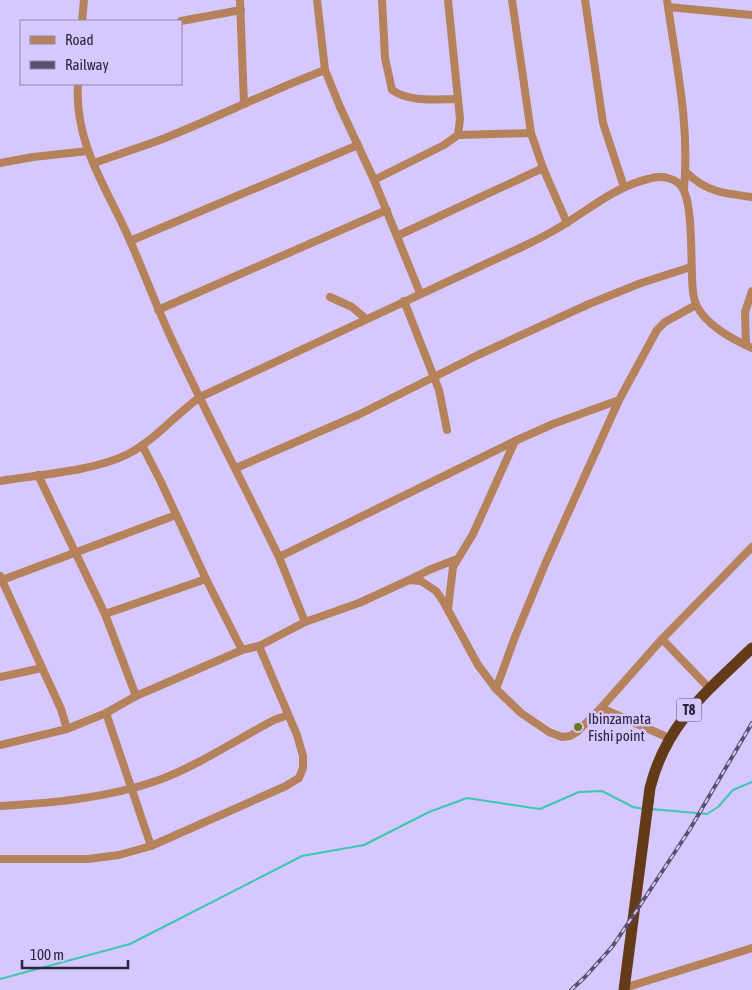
<svg xmlns="http://www.w3.org/2000/svg" width="752" height="990" font-family="'Asap Condensed',sans-serif">
<rect width="100%" height="100%" fill="#d6c7fc"/>
<g fill="none" stroke-linecap="round" stroke-linejoin="round">
<g stroke="#3cc9af" stroke-width="2">
<path d="M651,809L707,814L718,807L733,790L752,782"/>
<path d="M0,979L130,944L302,856L364,845L429,812L467,798L540,809L579,792L602,791L633,807L644,809"/>
</g>
<g stroke="#b5825b" stroke-width="8">
<path d="M240,0L244,104"/>
<path d="M317,0L325,70L340,107L374,180L420,293"/>
<path d="M382,0L385,58L392,90C411,103 436,99 458,99"/>
<path d="M512,0L531,133L543,168L567,223"/>
<path d="M585,0L603,123L624,187"/>
<path d="M667,0C676,64 690,125 684,189"/>
<path d="M668,7L752,15"/>
<path d="M82,21L84,0"/>
<path d="M181,21L241,10"/>
<path d="M78,84C74,145 108,189 131,243C145,275 157,308 172,340C206,413 244,485 279,557L515,441L553,424L619,400"/>
<path d="M458,135L531,133"/>
<path d="M0,163L33,157L88,151"/>
<path d="M94,163C119,154 145,146 170,136C222,115 272,90 325,70"/>
<path d="M686,172C706,192 725,194 752,197"/>
<path d="M374,180L444,145L458,135L460,119L448,0"/>
<path d="M397,236L543,168"/>
<path d="M130,241L358,145"/>
<path d="M330,297L352,307L366,319"/>
<path d="M404,301L439,390L447,430"/>
<path d="M158,310L387,210"/>
<path d="M746,345L745,312L752,291"/>
<path d="M142,445L161,482L206,579L242,650"/>
<path d="M236,468L358,415L478,355L589,304L641,283L691,267"/>
<path d="M38,475L105,614L136,696"/>
<path d="M0,481C37,475 95,471 128,454C155,440 175,415 200,397L524,246C539,239 554,231 568,222C593,206 618,186 648,179C661,175 678,177 684,191C692,208 691,253 692,274C692,284 692,295 696,304C705,325 732,339 752,348"/>
<path d="M279,557L305,622"/>
<path d="M0,576L61,709L67,729"/>
<path d="M2,580L176,515"/>
<path d="M409,580L429,570L457,559"/>
<path d="M448,609L453,567L473,534L515,441"/>
<path d="M105,614L206,579"/>
<path d="M662,639L710,689"/>
<path d="M259,646L305,622L359,603L409,580L421,581L436,591L443,601L478,665L496,689L521,713L549,732L562,737L570,736L577,732L601,708L662,639L752,547"/>
<path d="M0,677L42,668"/>
<path d="M496,689L515,637L546,562L619,400L657,330L665,322L696,305"/>
<path d="M601,708L669,738"/>
<path d="M106,713L151,846"/>
<path d="M0,745L67,729L106,713L136,696L242,650L259,646L297,735L303,756V768L299,778L286,786L151,846L119,855L88,859H0"/>
<path d="M0,806C53,803 108,798 159,780C199,765 236,740 274,720L288,715"/>
<path d="M624,988L752,948"/>
</g>
<path stroke="#633b19" stroke-width="11" d="M624,990L650,788C666,724 706,692 752,648"/>
<defs>
<path id="rail" d="M571,990L585,977L612,947L633,916L690,829L752,723"/>
</defs>
<use href="#rail" stroke="#595071" stroke-width="4"/>
<use href="#rail" stroke="#d6c7fc" stroke-width="2" stroke-dasharray="5.5" stroke-linecap="butt"/>
</g>
<circle fill="#6b7723" stroke="#d6c7fc" stroke-width="2" cx="578" cy="727" r="5"/>
<g text-anchor="middle" dominant-baseline="central" stroke-width="5" stroke-linejoin="round" paint-order="stroke">
<rect fill="#d6c7fc" stroke="#5e5576" stroke-width="1" x="676.5" y="698.5" width="25" height="23" rx="4"/>
<g font-size="14" font-weight="bold" fill="#2b243d">
<text x="689" y="710">T8</text>
</g>
<g font-size="15" fill="#2b243d" stroke="#d6c7fc" text-anchor="start">
<text x="588" y="718">Ibinzamata<tspan x="588" dy="17">Fishi point</tspan></text>
</g>
</g>
<rect x="20" y="20" width="162" height="65" fill="#d6c7fc" stroke="#9286b0"/>
<rect x="30" y="36" width="25" height="8" fill="#b5825b" stroke="#9286b0"/>
<text x="65" y="45" font-size="15" fill="#2b243d">Road</text>
<rect x="30" y="61" width="25" height="8" fill="#595071" stroke="#9286b0"/>
<text x="65" y="70" font-size="15" fill="#2b243d">Railway</text>
<path d="M22 960v8h106v-8" fill="none" stroke="#2b243d" stroke-width="2.5"/>
<text x="30" y="960" font-size="15" fill="#2b243d" stroke="#d6c7fc" stroke-width="4" paint-order="stroke">100 m</text>
</svg>
